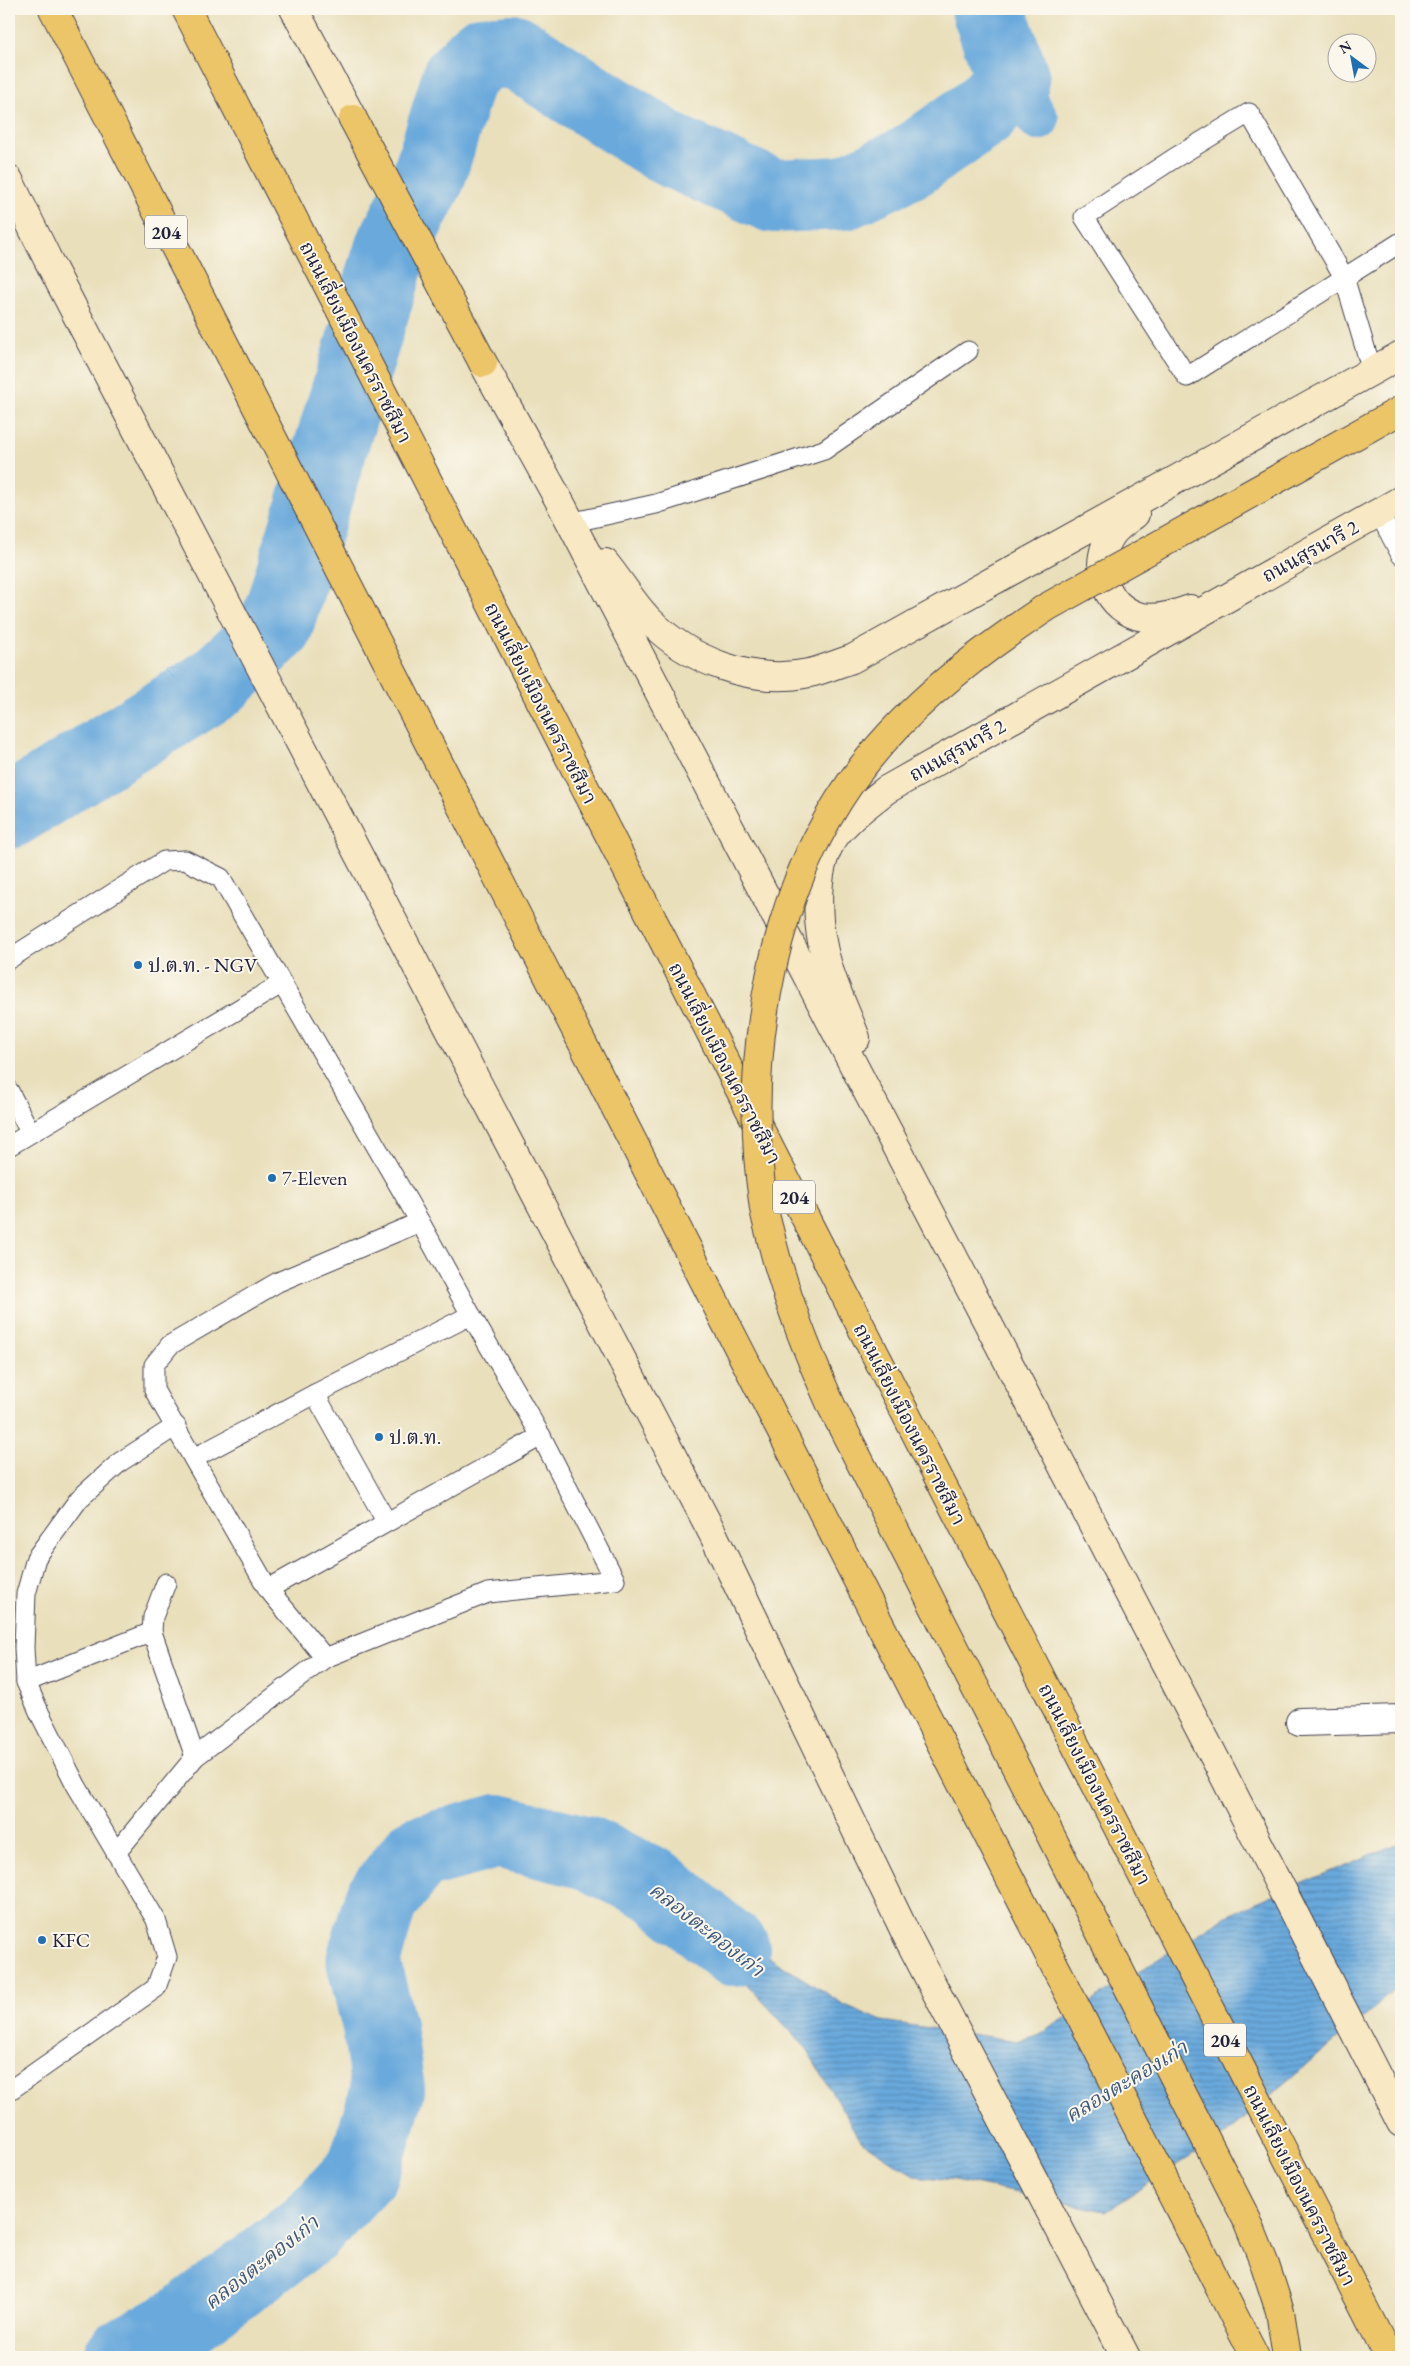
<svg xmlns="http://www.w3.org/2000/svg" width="1410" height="2366" font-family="'EB Garamond','Noto Serif Thai',serif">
<defs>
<pattern id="water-rules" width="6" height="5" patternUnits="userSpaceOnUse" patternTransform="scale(1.25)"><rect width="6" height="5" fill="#69a9dc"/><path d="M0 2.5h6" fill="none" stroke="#5689b4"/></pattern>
</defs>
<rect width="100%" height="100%" fill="#fbf7ec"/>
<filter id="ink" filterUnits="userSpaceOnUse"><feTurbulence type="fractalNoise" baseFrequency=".02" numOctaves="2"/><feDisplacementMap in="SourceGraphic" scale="10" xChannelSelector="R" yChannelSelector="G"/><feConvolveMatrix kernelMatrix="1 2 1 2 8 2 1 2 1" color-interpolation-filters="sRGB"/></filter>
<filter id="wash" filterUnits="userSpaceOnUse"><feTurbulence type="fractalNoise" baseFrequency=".0096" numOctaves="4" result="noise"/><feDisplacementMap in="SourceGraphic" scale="20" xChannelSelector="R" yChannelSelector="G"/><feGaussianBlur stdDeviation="1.12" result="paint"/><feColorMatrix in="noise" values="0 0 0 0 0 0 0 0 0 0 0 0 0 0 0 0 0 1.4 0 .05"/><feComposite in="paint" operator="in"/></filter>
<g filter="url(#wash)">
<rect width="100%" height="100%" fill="#e9dfbb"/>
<path fill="url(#water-rules)" stroke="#46668c" d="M1401,1842V1985L1223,2136L1105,2211L955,2180L915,2176L861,2141L806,2048L655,1885L843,2004L882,2021L1017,2041L1040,2034L1228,1915Z"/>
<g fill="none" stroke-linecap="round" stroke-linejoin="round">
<path stroke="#69a9dc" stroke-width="42" d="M1013,79L1038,120"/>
<g stroke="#69a9dc" stroke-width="74">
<path d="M9,812L215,684L276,627L391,250L429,176L459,77L482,53L514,51L668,149L773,196L844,193L912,161L983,111L1013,79L988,9"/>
<path d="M120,2357L183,2322L310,2228L363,2171L388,2090L379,2026L363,1961L381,1900L418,1853L498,1831L588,1853L655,1885L733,1949"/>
</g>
</g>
</g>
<g filter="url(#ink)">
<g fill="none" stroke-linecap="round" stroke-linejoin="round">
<defs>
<g id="lane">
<path d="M1372,371L1344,277L1249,113L1173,159L1084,217L1187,377L1401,242"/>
<path d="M1379,513L1401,555"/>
<path d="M574,522L656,504L824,450L968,351"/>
<path d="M9,959L164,861L185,860L221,878L420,1222L471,1315L541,1436L615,1580L488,1593L325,1658L195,1757L116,1853"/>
<path d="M9,1091L30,1132"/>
<path d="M9,1146L281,984"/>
<path d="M315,1394L386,1521"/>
<path d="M194,1458L315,1394L471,1315"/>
<path d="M166,1583L153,1617L152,1632L195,1757"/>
<path d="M268,1589L541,1436"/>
<path d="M325,1658L268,1589L154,1390V1365L170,1345L278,1282L420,1222"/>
<path d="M26,1682L152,1632"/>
<path d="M9,2091L156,1988L167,1957L156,1920L76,1785L40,1714L26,1682L24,1648L26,1594L36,1558L79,1499L120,1462L176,1426"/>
</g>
<path id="street" d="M1300,1722L1401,1719"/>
<g id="secondary">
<path d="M294,9L353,119"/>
<path d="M9,180L47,258L713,1534L907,1936L1126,2357"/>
<path d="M483,363L561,504L1222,1772L1401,2123"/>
<path d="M1135,514C1128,520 1118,526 1112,534C1092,562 1103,605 1138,616C1155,621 1174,615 1190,609"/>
<path d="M605,563C620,581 633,604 649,620C689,661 753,685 809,673C824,670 838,663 852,659L1401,355"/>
<path d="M856,1038C847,1014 835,990 828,966C817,931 811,871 833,839C846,820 867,805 886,790L1401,500"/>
</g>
<g id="highway">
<path d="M53,9L1255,2357"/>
<path d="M186,9L1389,2357"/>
<path d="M353,119L483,363"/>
</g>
</defs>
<use href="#lane" stroke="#403e4e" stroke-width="21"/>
<use href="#street" stroke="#403e4e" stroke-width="30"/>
<use href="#secondary" stroke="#403e4e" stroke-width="30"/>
<use href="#highway" stroke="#403e4e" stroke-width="30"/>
<use href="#lane" stroke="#fff" stroke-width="19"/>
<use href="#street" stroke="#fff" stroke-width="28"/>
<use href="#secondary" stroke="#f8e8c3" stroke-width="28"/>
<use href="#highway" stroke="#edc569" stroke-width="28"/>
<defs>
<path id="highway-bridge" d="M1287,2357L1280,2311L1265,2265L1247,2220L832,1407C807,1351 787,1301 772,1242C769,1228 764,1215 763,1201C744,1070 767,913 839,800C890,719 968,659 1047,607L1401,410"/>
</defs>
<use href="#highway-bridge" stroke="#403e4e" stroke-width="30" stroke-linecap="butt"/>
<use href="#highway-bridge" stroke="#edc569" stroke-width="28"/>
</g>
</g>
<g fill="#1f6fb2" stroke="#fbf7ec" stroke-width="2">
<circle cx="138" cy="965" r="5"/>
<circle cx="272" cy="1178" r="5"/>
<circle cx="379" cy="1437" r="5"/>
<circle cx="42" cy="1940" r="5"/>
</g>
<g text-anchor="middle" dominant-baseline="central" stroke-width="4" stroke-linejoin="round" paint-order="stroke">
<g fill="#fbf7ec" stroke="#636270" stroke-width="1">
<rect x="145" y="215.5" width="42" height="33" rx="4"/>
<rect x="773" y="1180.5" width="42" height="33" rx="4"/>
<rect x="1204" y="2023.5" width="42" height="33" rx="4"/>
</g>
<g font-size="19" font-weight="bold" fill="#22223b">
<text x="166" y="232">204</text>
<text x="794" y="1197">204</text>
<text x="1225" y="2040">204</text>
</g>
<g font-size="20" fill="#22223b" stroke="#fbf7ec">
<text transform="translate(356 342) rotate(63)">ถนนเลี่ยงเมืองนครราชสีมา</text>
<text transform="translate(1310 551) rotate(-29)">ถนนสุรนารี 2</text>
<text transform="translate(541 703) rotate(63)">ถนนเลี่ยงเมืองนครราชสีมา</text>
<text transform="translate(957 750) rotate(-29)">ถนนสุรนารี 2</text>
<text transform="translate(725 1063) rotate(63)">ถนนเลี่ยงเมืองนครราชสีมา</text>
<text transform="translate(910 1424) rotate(63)">ถนนเลี่ยงเมืองนครราชสีมา</text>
<text transform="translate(1095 1784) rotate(63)">ถนนเลี่ยงเมืองนครราชสีมา</text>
<text transform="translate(1300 2185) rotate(63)">ถนนเลี่ยงเมืองนครราชสีมา</text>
</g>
<g font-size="20" fill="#22223b" stroke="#fbf7ec" text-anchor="start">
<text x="148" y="965">ป.ต.ท. - NGV</text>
<text x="282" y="1178">7-Eleven</text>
<text x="389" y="1437">ป.ต.ท.</text>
<text x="52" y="1940">KFC</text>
</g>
<g font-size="21" font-style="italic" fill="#3e587b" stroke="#fbf7ec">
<text transform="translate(707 1929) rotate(38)">คลองตะคองเก่า</text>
<text transform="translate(1126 2081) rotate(-31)">คลองตะคองเก่า</text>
<text transform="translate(261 2262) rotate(-38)">คลองตะคองเก่า</text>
</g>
</g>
<rect width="1410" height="2366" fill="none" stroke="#fbf7ec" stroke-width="30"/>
<g transform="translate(1352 58) rotate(328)"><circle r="24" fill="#fbf7ec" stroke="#a4a2a5"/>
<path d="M0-4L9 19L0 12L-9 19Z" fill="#1f6fb2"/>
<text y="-8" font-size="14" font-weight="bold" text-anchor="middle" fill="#22223b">N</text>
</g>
</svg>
